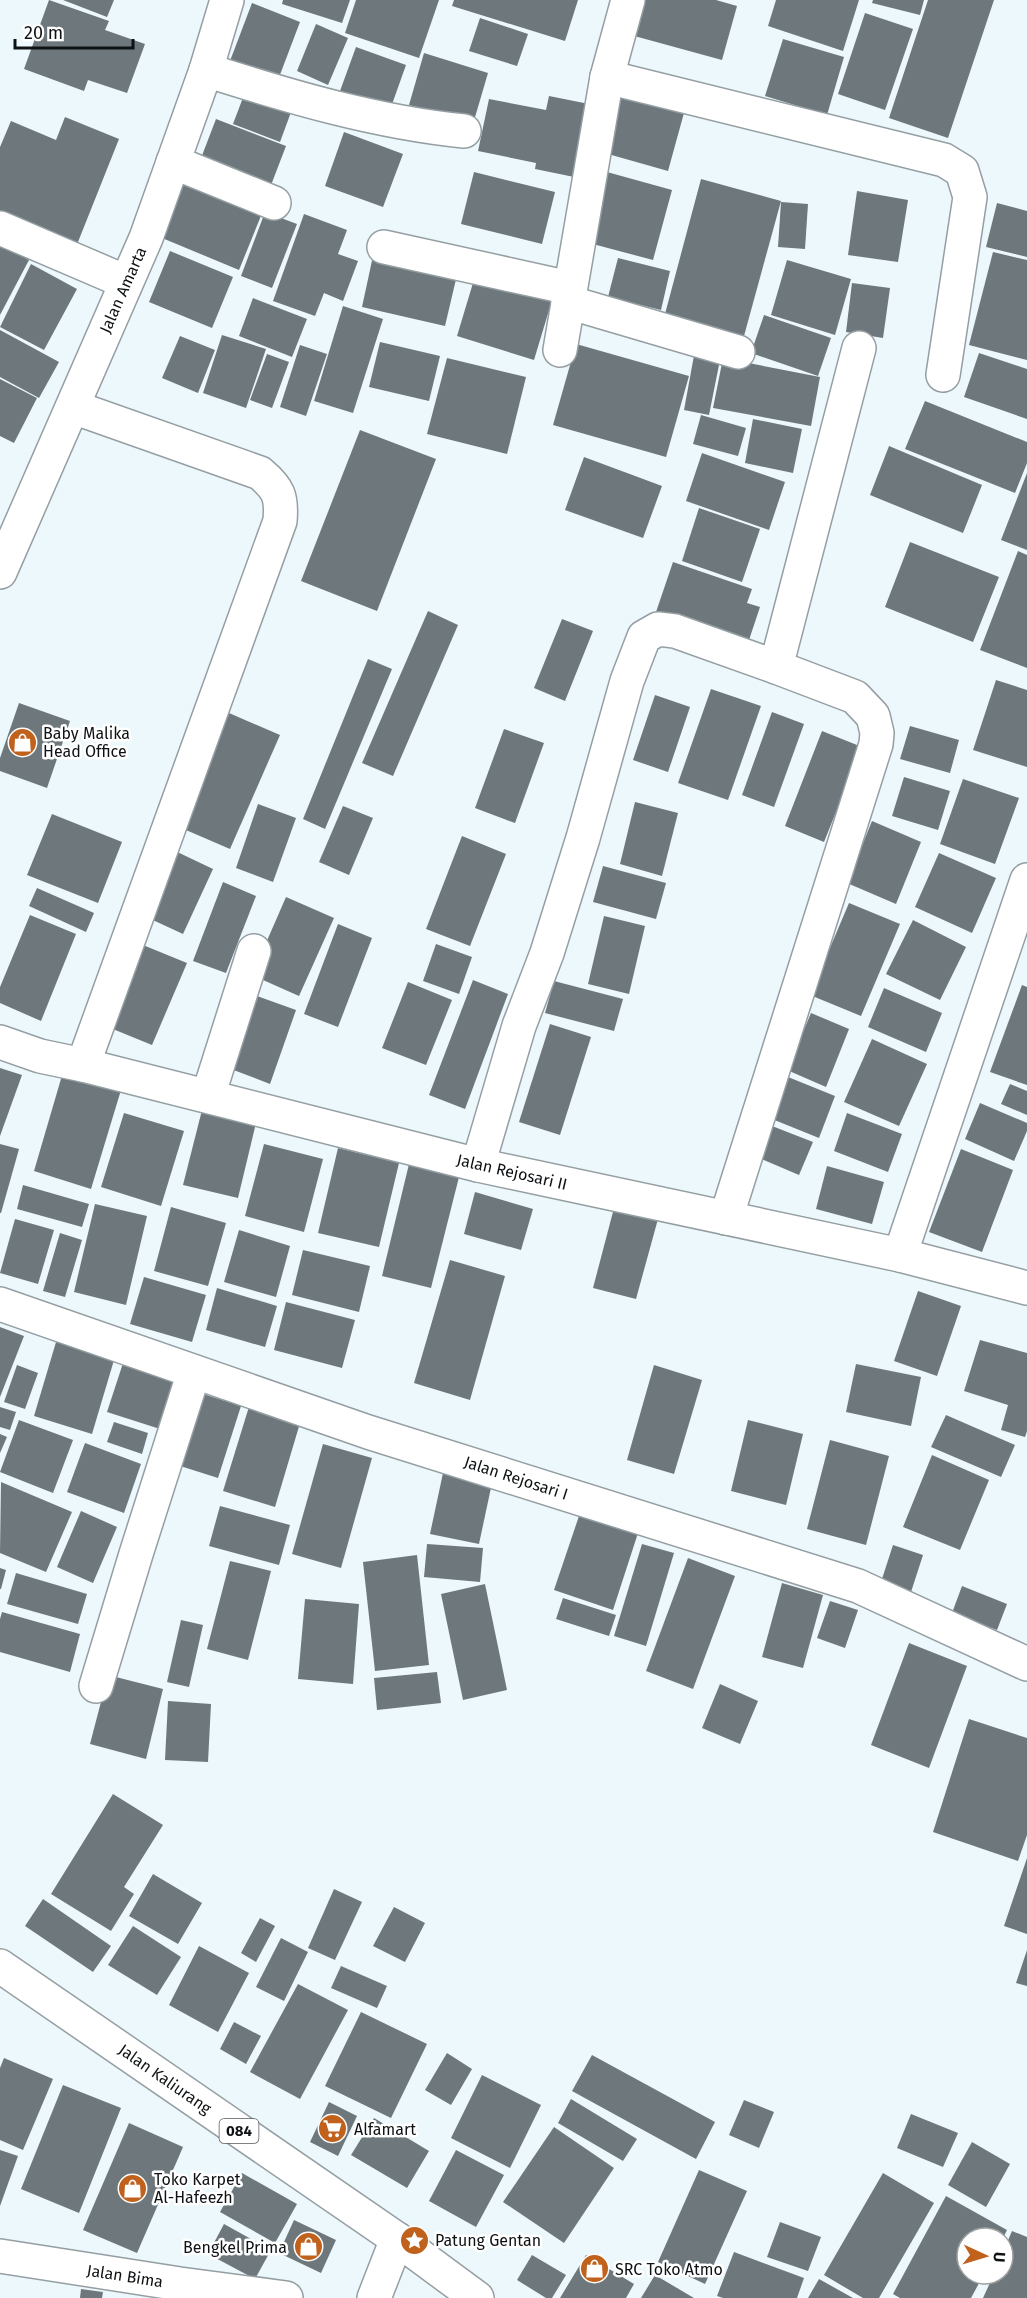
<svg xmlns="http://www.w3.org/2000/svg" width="1027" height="2298" font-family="'Fira Sans',sans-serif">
<rect width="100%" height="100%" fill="#edf8fc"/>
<g fill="#6e787c">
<path d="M49,0L109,21L105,30L145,44L127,93L88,80L84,91L24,69Z"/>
<path d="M63,0H114L107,17Z"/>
<path d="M283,0H350L342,23L282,4Z"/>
<path d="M356,0H439L419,58L345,33Z"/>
<path d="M454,0H578L565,41L452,6Z"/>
<path d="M637,0H716L737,6L722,60L627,34Z"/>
<path d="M776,0H859L843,51L768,26Z"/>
<path d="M873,0H924L920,15L872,3Z"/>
<path d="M928,0H994L948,138L889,118Z"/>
<path d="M252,3L300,22L278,80L230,61Z"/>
<path d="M865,13L913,29L885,110L838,94Z"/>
<path d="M480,18L528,34L517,66L469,51Z"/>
<path d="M316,24L348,38L328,85L297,71Z"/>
<path d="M783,39L844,57L827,115L765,96Z"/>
<path d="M356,47L406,65L390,110L340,91Z"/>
<path d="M424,53L488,73L473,124L409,105Z"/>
<path d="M628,85L687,102L668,171L608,154L614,97L624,99Z"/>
<path d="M247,87L294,104L280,142L233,124Z"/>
<path d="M549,96L594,105L579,178L535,169L536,163L478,151L489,99L546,110Z"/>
<path d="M65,117L119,139L74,252L0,222V147L11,121L56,140Z"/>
<path d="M216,119L286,146L268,193L198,166Z"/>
<path d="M344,132L403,154L383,207L325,186Z"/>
<path d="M474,172L555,192L542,244L461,224Z"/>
<path d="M607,172L672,190L653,260L589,243Z"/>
<path d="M188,174L265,206L239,270L162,238Z"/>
<path d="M701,179L781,201L744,336L665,314Z"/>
<path d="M857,191L908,200L898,262L848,255Z"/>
<path d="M781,202L808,204L805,249L778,247Z"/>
<path d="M997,203L1027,211V257L986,247Z"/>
<path d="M265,212L297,224L272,288L241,276Z"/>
<path d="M304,214L347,230L338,254L358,261L343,301L324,293L315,316L273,301Z"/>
<path d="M0,244L29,260L0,315Z"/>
<path d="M170,251L233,277L212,328L149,302Z"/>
<path d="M993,252L1027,260V360L969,345Z"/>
<path d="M373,256L457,275L445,326L362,307Z"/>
<path d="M618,258L670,271L661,310L608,297Z"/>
<path d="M787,260L851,279L835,335L771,315Z"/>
<path d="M31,264L77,289L44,350L0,327Z"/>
<path d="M476,273L553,297L534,360L457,336Z"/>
<path d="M852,283L890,288L883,338L846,332Z"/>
<path d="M253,298L307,319L292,357L239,336Z"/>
<path d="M343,306L383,319L353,413L314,401Z"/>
<path d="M764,315L831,338L818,376L751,353Z"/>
<path d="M0,330L59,362L39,398L0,377Z"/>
<path d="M222,335L266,349L246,408L203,393Z"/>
<path d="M180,336L215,350L198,393L162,378Z"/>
<path d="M380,342L440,356L429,401L369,387Z"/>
<path d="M576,344L689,376L666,457L553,425Z"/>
<path d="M300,345L327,354L306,416L280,407Z"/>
<path d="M695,350L721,355L709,415L684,410Z"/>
<path d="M979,353L1027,369V419L964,397Z"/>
<path d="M267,354L289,362L272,408L250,400Z"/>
<path d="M447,358L526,377L507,454L427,434Z"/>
<path d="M723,358L820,377L811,426L713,408Z"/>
<path d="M0,379L37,398L14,443L0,436Z"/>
<path d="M925,401L1027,442V463L1015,493L905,449Z"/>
<path d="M701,415L746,428L738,456L693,444Z"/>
<path d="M753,419L802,429L793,473L745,463Z"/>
<path d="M360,430L436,459L377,611L301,581Z"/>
<path d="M889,446L982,485L963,533L870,495Z"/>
<path d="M702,453L785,482L769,530L686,501Z"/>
<path d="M584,457L662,486L643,538L565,510Z"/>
<path d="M1027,473V550L1001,540Z"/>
<path d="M699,508L760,529L742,582L682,561Z"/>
<path d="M910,542L999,577L973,642L885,607Z"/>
<path d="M1018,551L1027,555V668L980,650Z"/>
<path d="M673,562L752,589L747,603L760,607L747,646L655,615Z"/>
<path d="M428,611L458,625L393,776L362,763Z"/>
<path d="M562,619L593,631L565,701L534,688Z"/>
<path d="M368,659L392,669L325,829L303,819Z"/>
<path d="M996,680L1027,690V767L973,750Z"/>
<path d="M711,689L761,706L728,800L678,783Z"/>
<path d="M655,695L690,707L668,772L633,760Z"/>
<path d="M19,703L70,721L47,788L0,771V758Z"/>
<path d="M772,712L804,724L774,807L742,795Z"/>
<path d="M229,713L280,735L230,849L179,827Z"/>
<path d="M910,726L959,740L950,773L900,759Z"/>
<path d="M504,729L544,743L515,823L475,808Z"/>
<path d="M822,731L862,747L824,842L785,826Z"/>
<path d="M904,777L950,791L938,830L892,816Z"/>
<path d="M963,779L1019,798L995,864L940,844Z"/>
<path d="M635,802L678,813L662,876L620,864Z"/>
<path d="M258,804L296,818L273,882L236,868Z"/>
<path d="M343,806L373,818L349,875L319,862Z"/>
<path d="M52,814L122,842L98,903L27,875Z"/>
<path d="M872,821L921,842L896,904L847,883Z"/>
<path d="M462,836L506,854L470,946L426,929Z"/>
<path d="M171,849L213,869L183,934L142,915Z"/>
<path d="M939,853L996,878L972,933L915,907Z"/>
<path d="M603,866L666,883L656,919L593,902Z"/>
<path d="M223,882L256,896L226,973L193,961Z"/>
<path d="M37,888L94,913L86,932L29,906Z"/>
<path d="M286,897L334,918L299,996L252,975Z"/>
<path d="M849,903L900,924L861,1016L810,995Z"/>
<path d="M30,915L76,934L41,1021L0,1003V987Z"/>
<path d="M604,916L645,926L629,994L588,984Z"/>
<path d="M913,920L966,947L940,1000L886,974Z"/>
<path d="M338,924L372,938L338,1027L304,1014Z"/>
<path d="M138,943L187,963L152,1045L103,1025Z"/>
<path d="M436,944L472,957L459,994L423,981Z"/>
<path d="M473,980L508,994L465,1109L429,1095Z"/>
<path d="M554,981L623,999L614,1031L545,1013Z"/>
<path d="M408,982L452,1000L426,1065L382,1048Z"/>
<path d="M1022,985L1027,987V1085L990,1072Z"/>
<path d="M884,988L942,1013L926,1052L868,1027Z"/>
<path d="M257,996L296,1010L270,1084L231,1069Z"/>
<path d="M811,1013L849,1029L826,1087L787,1070Z"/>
<path d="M550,1024L591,1037L560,1135L519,1122Z"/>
<path d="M872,1039L927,1064L899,1126L844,1102Z"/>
<path d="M0,1068L22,1075L0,1136Z"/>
<path d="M63,1072L121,1090L91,1189L34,1171Z"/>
<path d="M788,1077L835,1096L819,1138L772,1119Z"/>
<path d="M1010,1084L1027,1091V1115L1001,1104Z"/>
<path d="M980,1103L1027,1123V1131L1014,1161L965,1139Z"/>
<path d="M202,1110L256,1123L238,1198L183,1185Z"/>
<path d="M124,1113L184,1131L161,1206L101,1187Z"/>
<path d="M847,1113L902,1134L888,1172L834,1151Z"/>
<path d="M772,1126L813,1142L799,1175L759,1158Z"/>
<path d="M0,1144L19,1149L1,1213H0Z"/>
<path d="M264,1144L323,1159L304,1232L245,1216Z"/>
<path d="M338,1148L399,1163L379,1247L318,1233Z"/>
<path d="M961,1149L1013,1170L982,1252L929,1232Z"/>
<path d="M409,1164L459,1177L431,1288L382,1276Z"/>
<path d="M827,1166L884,1182L872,1224L816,1209Z"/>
<path d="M23,1185L89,1204L82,1227L17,1209Z"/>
<path d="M475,1192L533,1209L521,1250L464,1234Z"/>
<path d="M95,1204L147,1216L126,1305L74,1292Z"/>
<path d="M171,1207L226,1223L208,1286L154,1271Z"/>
<path d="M614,1208L658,1219L636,1299L593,1288Z"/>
<path d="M15,1219L54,1230L38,1284L0,1273Z"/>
<path d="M239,1230L290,1246L276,1297L224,1282Z"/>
<path d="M60,1233L82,1240L65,1297L43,1291Z"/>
<path d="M303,1250L370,1266L359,1312L292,1295Z"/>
<path d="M450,1260L505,1276L470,1400L414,1383Z"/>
<path d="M144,1277L206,1295L192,1342L130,1324Z"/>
<path d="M217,1288L277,1306L265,1347L206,1330Z"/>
<path d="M918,1291L961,1306L937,1376L894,1361Z"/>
<path d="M286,1302L355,1320L342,1368L274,1350Z"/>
<path d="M0,1327L24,1336L0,1397Z"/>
<path d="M59,1332L117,1350L92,1434L34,1416Z"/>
<path d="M980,1340L1027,1353V1431L1025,1437L1001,1430L1008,1405L964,1391Z"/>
<path d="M125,1357L178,1375L160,1429L107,1412Z"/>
<path d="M856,1364L921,1377L911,1426L846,1412Z"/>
<path d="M17,1365L38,1373L25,1409L4,1402Z"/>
<path d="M654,1365L702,1380L674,1474L627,1460Z"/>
<path d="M197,1392L241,1406L218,1478L174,1464Z"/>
<path d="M252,1397L303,1413L275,1507L223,1491Z"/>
<path d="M0,1407L16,1412L10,1430L0,1427Z"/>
<path d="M946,1415L1015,1445L1001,1477L931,1447Z"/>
<path d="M19,1420L73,1440L53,1493L0,1472Z"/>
<path d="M748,1420L803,1434L786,1505L731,1491Z"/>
<path d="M114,1422L148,1433L142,1454L107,1442Z"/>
<path d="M0,1434L7,1437L0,1453Z"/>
<path d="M830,1440L889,1456L866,1545L807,1529Z"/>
<path d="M85,1443L141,1464L124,1513L67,1492Z"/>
<path d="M323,1444L372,1458L341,1568L292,1554Z"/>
<path d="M932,1455L989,1480L960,1550L903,1527Z"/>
<path d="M443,1473L492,1483L479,1544L430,1534Z"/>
<path d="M1,1482L72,1512L46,1572L0,1553Z"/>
<path d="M220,1506L290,1525L279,1565L209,1546Z"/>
<path d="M81,1511L117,1527L93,1583L57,1567Z"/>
<path d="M580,1513L638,1533L613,1610L554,1590Z"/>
<path d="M427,1544L483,1548L480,1582L424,1577Z"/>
<path d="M642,1544L674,1553L646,1646L614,1636Z"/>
<path d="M893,1545L923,1555L911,1592L881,1582Z"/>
<path d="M417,1555L429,1665L375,1671L363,1562Z"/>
<path d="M688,1558L735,1576L693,1689L646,1671Z"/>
<path d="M230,1561L271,1571L248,1660L207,1649Z"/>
<path d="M0,1568L6,1570L1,1589H0Z"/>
<path d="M16,1573L87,1594L78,1624L7,1604Z"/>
<path d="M782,1583L823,1595L803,1668L762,1657Z"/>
<path d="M485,1584L507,1690L463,1700L441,1594Z"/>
<path d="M962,1586L1007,1604L997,1630L952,1613Z"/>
<path d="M563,1598L616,1615L609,1636L556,1619Z"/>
<path d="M305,1599L359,1604L353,1684L298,1679Z"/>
<path d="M830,1601L858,1610L845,1648L817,1638Z"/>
<path d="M2,1612L80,1634L70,1672L0,1652V1619Z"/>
<path d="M181,1620L203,1625L189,1687L167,1682Z"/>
<path d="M909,1643L967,1666L929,1768L871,1745Z"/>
<path d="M437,1672L441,1703L377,1710L374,1678Z"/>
<path d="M108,1675L163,1689L146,1759L90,1744Z"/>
<path d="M720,1684L758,1701L740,1744L702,1728Z"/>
<path d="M168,1701L211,1704L208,1762L165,1760Z"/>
<path d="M969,1719L1027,1738V1835L1018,1861L933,1832Z"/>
<path d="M113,1794L163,1825L124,1887L134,1894L111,1931L51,1894Z"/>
<path d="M1027,1858V1934L1004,1926Z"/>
<path d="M153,1874L202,1903L178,1944L129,1916Z"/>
<path d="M334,1889L362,1902L335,1960L308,1948Z"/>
<path d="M43,1899L111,1946L93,1972L25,1926Z"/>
<path d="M394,1907L425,1923L405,1962L373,1946Z"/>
<path d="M260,1918L275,1926L256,1962L241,1953Z"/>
<path d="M133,1926L181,1957L157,1995L108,1965Z"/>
<path d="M281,1938L308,1952L284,2001L256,1987Z"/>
<path d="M199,1946L249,1973L218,2032L169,2005Z"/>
<path d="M1027,1950V1986L1016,1983Z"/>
<path d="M341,1966L387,1986L377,2008L331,1988Z"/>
<path d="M298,1984L348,2010L300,2099L250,2072Z"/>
<path d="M361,2012L427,2044L391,2118L325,2086Z"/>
<path d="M234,2022L261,2036L246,2064L220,2049Z"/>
<path d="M447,2053L472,2069L451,2105L425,2090Z"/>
<path d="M592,2055L715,2122L696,2159L572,2091Z"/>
<path d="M4,2058L53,2079L23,2150L0,2140V2068Z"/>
<path d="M482,2075L541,2105L510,2168L451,2138Z"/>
<path d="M63,2085L121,2108L79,2213L21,2189Z"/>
<path d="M571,2099L637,2139L623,2161L558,2123Z"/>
<path d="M744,2100L774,2112L759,2148L729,2135Z"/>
<path d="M329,2102L357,2116L338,2156L310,2142Z"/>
<path d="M911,2114L958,2133L943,2167L897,2148Z"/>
<path d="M374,2118L429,2151L407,2188L351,2155Z"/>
<path d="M129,2123L183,2147L137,2253L83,2230Z"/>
<path d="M554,2127L614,2168L564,2243L503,2202Z"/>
<path d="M972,2142L1010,2164L986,2207L948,2185Z"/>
<path d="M0,2150L18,2156L0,2206Z"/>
<path d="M456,2150L504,2175L476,2227L429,2201Z"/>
<path d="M699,2170L747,2191L705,2284L658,2262Z"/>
<path d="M242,2173L297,2204L275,2243L220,2212Z"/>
<path d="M883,2173L934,2203L879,2298H863L824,2275Z"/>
<path d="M946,2196L1007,2230L1003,2238H967V2274H984L971,2298H900L893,2294Z"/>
<path d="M294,2220L336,2240L321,2273L279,2253Z"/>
<path d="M780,2222L821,2237L808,2271L767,2257Z"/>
<path d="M224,2224L271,2250L255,2279L208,2254Z"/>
<path d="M1012,2231L1027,2237V2298H983L994,2274H1003V2252Z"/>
<path d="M734,2252L804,2278L797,2298H723L717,2296Z"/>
<path d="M532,2255L566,2275L552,2298H546L517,2280Z"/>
<path d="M586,2255L634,2284L626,2298H560Z"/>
<path d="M655,2275L694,2298H641Z"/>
<path d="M819,2279L853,2298H808Z"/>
<path d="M81,2289L103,2292L102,2298H80Z"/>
</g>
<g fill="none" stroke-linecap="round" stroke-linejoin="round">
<defs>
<g id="minor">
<path d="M206,70C291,97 375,122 464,131"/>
<path d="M607,77L944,160L962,171L970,197L943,375"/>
<path d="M173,162L274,203"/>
<path d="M0,228L126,282"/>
<path d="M384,247L570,288"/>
<path d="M568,302L738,352"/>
<path d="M560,350L607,77L628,0"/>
<path d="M73,407L260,473C279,489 282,497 280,521L83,1065"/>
<path d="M0,572L146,238L206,70L227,0"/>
<path d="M0,1042L40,1056L83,1065L478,1165L900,1255L1027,1288"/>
<path d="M208,1096L254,951"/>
<path d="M478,1165L519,1026L547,953L583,838L627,681L644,637L658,629L675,631L776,667L859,348"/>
<path d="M726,1218L876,744L877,733L873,716L855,697L776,667"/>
<path d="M900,1255L1027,880"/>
<path d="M0,1304L368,1432L858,1586L1027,1664"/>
<path d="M96,1686L136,1554L194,1372"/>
<path d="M0,2256L180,2284L286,2298"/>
</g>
<g id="major">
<path d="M0,1966L397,2239L477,2298"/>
<path d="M374,2298L397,2239"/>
</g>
</defs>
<use href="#minor" stroke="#959fa3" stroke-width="36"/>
<use href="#major" stroke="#959fa3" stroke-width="36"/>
<use href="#minor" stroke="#fff" stroke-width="33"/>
<use href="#major" stroke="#fff" stroke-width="33"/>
</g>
<defs>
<symbol id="shop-disc" viewBox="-11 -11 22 22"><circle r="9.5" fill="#c0611c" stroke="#fff"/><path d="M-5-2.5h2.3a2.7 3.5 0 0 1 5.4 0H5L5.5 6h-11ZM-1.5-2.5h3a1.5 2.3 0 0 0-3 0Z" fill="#fff"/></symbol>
<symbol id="supermarket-disc" viewBox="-11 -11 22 22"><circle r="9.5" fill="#c0611c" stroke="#fff"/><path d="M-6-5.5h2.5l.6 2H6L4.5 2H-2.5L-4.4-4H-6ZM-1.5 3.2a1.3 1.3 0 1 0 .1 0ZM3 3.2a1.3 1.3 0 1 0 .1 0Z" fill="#fff"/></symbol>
<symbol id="sight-disc" viewBox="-11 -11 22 22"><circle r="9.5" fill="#c0611c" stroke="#fff"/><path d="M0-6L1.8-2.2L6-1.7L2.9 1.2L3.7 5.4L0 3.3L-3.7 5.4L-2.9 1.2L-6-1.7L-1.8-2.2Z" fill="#fff"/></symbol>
</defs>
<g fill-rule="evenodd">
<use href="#shop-disc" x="6" y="726" width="33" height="33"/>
<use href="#supermarket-disc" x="316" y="2112" width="33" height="33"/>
<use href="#shop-disc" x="116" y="2172" width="33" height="33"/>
<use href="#sight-disc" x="398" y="2224" width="33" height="33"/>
<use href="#shop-disc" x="292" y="2230" width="33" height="33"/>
<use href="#shop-disc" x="578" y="2252" width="33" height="33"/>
</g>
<g text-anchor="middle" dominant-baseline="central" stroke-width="5" stroke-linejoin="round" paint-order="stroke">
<rect fill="#fff" stroke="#57595a" stroke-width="1.5" x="219.5" y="2119" width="39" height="24" rx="4.5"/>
<g font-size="15" font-weight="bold" fill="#0f1214">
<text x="239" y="2131">084</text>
</g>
<g font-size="16" fill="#0f1214" stroke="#fff">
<text transform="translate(123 290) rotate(-66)">Jalan Amarta</text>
<text transform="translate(512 1172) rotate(13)">Jalan Rejosari II</text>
<text transform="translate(516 1478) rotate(18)">Jalan Rejosari I</text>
<text transform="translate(165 2079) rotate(35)">Jalan Kaliurang</text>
<text transform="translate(125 2276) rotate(9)">Jalan Bima</text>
</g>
<g font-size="16" fill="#0f1214" stroke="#fff" text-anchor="start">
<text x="43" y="733">Baby Malika<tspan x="43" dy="18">Head Office</tspan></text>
<text x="354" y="2129">Alfamart</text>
<text x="154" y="2179">Toko Karpet<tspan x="154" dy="18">Al-Hafeezh</tspan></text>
<text x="435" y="2240">Patung Gentan</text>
<text x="287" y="2247" text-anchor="end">Bengkel Prima</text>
<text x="615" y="2269">SRC Toko Atmo</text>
</g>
</g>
<g transform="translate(985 2256) rotate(94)"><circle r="28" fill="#ffffff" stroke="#9fa0a1" stroke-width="1.5"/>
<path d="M0-4.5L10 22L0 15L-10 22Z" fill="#c0611c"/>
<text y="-9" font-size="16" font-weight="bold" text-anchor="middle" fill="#0f1214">U</text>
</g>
<path d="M15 39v9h118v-9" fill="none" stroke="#0f1214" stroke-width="3"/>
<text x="24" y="39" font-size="18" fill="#0f1214" stroke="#ffffff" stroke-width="4.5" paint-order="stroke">20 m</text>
</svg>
